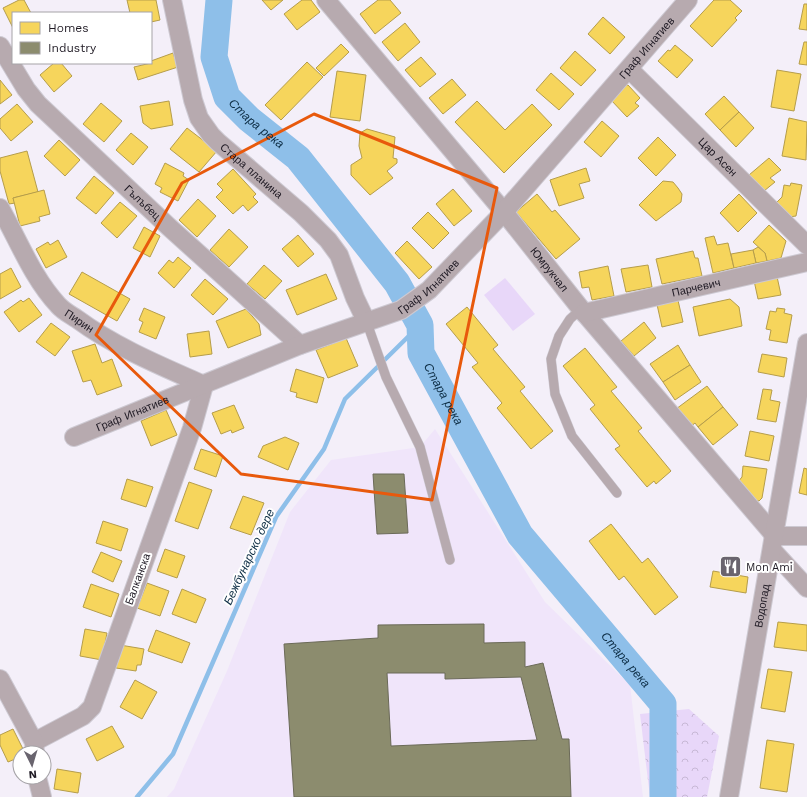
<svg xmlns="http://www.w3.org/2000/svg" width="807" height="797" font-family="'Work Sans',sans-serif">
<defs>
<pattern id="park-crowns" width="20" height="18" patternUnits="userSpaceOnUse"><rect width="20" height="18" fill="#e8d7f9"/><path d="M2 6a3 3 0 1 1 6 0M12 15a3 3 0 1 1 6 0" fill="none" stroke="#c7b8d5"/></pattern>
</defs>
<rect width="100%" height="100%" fill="#f4eff9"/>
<path fill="#f0e5fa" d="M435,429L545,602L630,685L643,797H167L174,789L227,671L290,512L331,460L420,447Z"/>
<path fill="url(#park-crowns)" d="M689,709L719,736L707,797H650L640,714Z"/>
<path fill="#e8d7f9" d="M505,278L535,314L513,331L484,295Z"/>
<g fill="#f6d55c" stroke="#b59d4b">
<path d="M19,0H24L31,13H13V28L3,8Z"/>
<path d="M127,0H156L160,20L151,22V13H130Z"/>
<path d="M262,0H283L271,10Z"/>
<path d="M302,0H311L320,12L297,30L284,14Z"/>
<path d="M378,0H390L401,13L375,34L360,14Z"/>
<path d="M714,0H730L742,11L735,18L737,20L712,47L690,26Z"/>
<path d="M804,4H807V30L799,29Z"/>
<path d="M603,17L625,37L610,54L588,34Z"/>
<path d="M405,23L420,42L398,61L382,42Z"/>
<path d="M804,42H807V65L799,64Z"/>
<path d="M341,44L349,52L324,76L316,68Z"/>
<path d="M675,45L693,60L677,78L658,61L668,50L670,51Z"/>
<path d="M575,51L596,70L581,86L560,68Z"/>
<path d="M173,53L178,67L138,80L134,67L151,63V61Z"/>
<path d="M421,57L436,74L420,87L405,70Z"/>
<path d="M307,62L323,77L281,120L265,105Z"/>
<path d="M54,63H61L72,76L54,92L40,75Z"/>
<path d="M777,70L801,74L794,111L771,107Z"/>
<path d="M337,71L366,75L360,121L330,117Z"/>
<path d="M551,73L574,94L559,110L536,90Z"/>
<path d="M452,79L466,95L443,114L429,98Z"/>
<path d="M0,80L12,95L0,104Z"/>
<path d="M623,85H628L640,98L635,103L639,106L627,117L611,100Z"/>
<path d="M724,96L739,112L720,130L705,114Z"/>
<path d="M169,101L173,125L151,129L143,123L140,106Z"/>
<path d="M477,101L505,130L532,104L552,125L504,173L455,122Z"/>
<path d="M101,103L122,121L104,142L83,124Z"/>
<path d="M17,104L33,122L11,141L0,128V119Z"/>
<path d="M739,112L754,128L736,147L720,130Z"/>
<path d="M789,118L807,122L806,160L782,156Z"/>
<path d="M602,121L619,136L601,157L584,142Z"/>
<path d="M187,128L217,151L199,172L170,149Z"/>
<path d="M367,129L395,137L393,158L397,159V163L387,171L393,178L370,195L351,175V165L362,158L359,146L360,133Z"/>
<path d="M131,133L148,147L133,165L116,150Z"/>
<path d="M658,137L676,155L656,176L638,158Z"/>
<path d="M59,140L80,160L65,176L44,156Z"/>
<path d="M27,151L38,192L13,198L15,203L9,204L0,171V158Z"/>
<path d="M769,158L781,170L770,178L775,182L764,191L749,175Z"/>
<path d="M165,163L184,173L183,176L189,180L178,201L160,192L162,188L155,184Z"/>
<path d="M586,168L590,181L579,184L584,198L559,206L550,180Z"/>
<path d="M233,169L256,194L253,197L258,202L248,211L243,205L233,214L216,197L223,190L217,184Z"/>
<path d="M94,176L114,193L96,214L76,198Z"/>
<path d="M663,181L673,182L678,188L682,194L681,202L656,221L639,205Z"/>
<path d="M791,183L802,185L796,216L789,217L776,203L782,197L784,185L790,186Z"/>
<path d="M453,189L472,211L454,226L436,204Z"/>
<path d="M44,190L50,214L39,217L40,221L20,226L13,198Z"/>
<path d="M537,194L552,212L555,210L580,239L556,259L516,212Z"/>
<path d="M739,194L757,213L738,232L720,213Z"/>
<path d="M198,199L216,216L197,237L179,220Z"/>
<path d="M120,202L137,216L117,238L101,223Z"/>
<path d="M428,212L449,233L433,249L412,228Z"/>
<path d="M769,225L786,241L781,258L767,261L765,253L753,242Z"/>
<path d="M144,227L160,236L150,257L133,248Z"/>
<path d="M229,229L248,247L229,267L210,250Z"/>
<path d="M298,235L314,254L298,267L282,249Z"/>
<path d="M714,236L717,245L728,243L734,268L713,273L705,238Z"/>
<path d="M58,240L67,257L46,268L36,249L48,242L50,245Z"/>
<path d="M407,241L432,267L419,279L395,253Z"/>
<path d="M758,247L765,253L767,261L756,263L753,250Z"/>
<path d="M753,250L756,263L734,268L731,254Z"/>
<path d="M693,251L695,258H698L702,276L662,284L656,259Z"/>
<path d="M178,257L191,268L174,288L158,273L169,260L173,263Z"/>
<path d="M264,265L282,281L265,299L247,284Z"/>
<path d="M648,265L652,287L626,292L621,269Z"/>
<path d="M608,266L614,296L592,300L589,287L582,288L579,272Z"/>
<path d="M11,268L21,287L0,299V274Z"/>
<path d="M82,272L130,299L117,321L69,294Z"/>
<path d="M776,272L781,295L758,299L753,276Z"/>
<path d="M326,274L337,299L297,315L286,290Z"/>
<path d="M205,279L228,299L213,315L191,295Z"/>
<path d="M677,296L683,322L662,327L656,300Z"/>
<path d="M29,298L42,315L19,332L4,312L21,300L23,302Z"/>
<path d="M730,299L739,307L742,326L699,336L693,307Z"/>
<path d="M467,307L498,345L493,349L525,387L520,391L553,431L531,449L497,408L502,403L472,367L478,363L446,324Z"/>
<path d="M144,308L165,317L156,339L139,332L143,322L139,320Z"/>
<path d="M777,308L785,309L784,313L792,315L787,343L769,340L771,330L766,329L770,311L776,312Z"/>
<path d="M246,309L259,324L261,335L228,348L216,321Z"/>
<path d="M644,322L656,338L634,356L621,341Z"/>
<path d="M51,323L70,337L55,356L36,342Z"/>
<path d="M209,331L212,354L190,357L187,334Z"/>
<path d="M346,338L358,366L328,378L316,350Z"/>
<path d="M95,344L102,363L112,359L122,386L97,395L91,380L83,382L72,351Z"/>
<path d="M678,345L690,365L663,382L650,364Z"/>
<path d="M585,348L617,387L611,391L642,428L638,431L671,471L656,484L654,481L647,487L615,449L620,446L590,409L595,405L563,366Z"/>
<path d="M762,354L787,358L784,377L758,372Z"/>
<path d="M690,365L701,382L675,400L663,382Z"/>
<path d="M296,369L324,378L317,403L296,397L297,393L290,391Z"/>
<path d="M707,386L723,407L698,427L695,423L690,427L676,409Z"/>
<path d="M763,389L772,390L770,400L780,402L776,422L757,419Z"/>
<path d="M234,405L244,428L232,433L231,430L221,434L212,413Z"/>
<path d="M723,407L738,425L713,445L698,427Z"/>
<path d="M166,410L177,435L151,446L141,421Z"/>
<path d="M750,431L774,436L769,461L745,456Z"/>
<path d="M285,437L299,443L288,470L258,457L263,446Z"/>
<path d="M201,449L223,456L216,477L194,469Z"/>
<path d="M743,466L767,469L762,498L759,501L753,500L737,483L742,477Z"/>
<path d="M804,468L807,469V495L799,493Z"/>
<path d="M127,479L153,487L146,507L121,499Z"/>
<path d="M189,482L212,490L198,529L175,521Z"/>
<path d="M243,496L264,503L251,535L230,528Z"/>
<path d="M103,521L128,529L121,551L96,543Z"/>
<path d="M611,524L642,563L648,558L678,597L655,615L624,576L619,580L589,541Z"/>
<path d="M165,549L185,556L177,578L157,571Z"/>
<path d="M101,552L122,561L113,582L92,572Z"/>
<path d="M713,571L748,577L746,593L710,587Z"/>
<path d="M147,583L169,591L160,616L137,608Z"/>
<path d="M91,584L119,594L111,617L83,607Z"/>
<path d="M182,589L206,599L196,623L172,614Z"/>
<path d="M778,622L807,625V651L774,647Z"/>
<path d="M85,629L107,633L102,660L80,656Z"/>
<path d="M156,630L190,643L182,663L148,651Z"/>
<path d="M120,645L144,649L141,665H137L136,671L116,668Z"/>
<path d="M768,669L792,672L785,712L761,708Z"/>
<path d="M135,680L157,692L142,719L120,707Z"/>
<path d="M112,726L124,747L97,761L86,739Z"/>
<path d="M13,729L25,753H20V757L8,762L0,745V735Z"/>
<path d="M767,740L794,744L787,792L760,788Z"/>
<path d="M57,769L81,773L78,793L54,789Z"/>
</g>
<g fill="#8c8c6e" stroke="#6b6a58" fill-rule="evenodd">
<path d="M373,474H404L408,533L377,534Z"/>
<path d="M484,624V643L525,642V667L543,663L562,739H569L571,797H294L284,644L378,638V625ZM387,673H445V679L521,677L537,740L391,746Z"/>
</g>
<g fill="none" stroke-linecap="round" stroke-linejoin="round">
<path stroke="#8ebfe9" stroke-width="4.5" d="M137,797L173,754L276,517L324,449L345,399L420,325"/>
<path stroke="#8ebfe9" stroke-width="27" id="s1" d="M219,0L214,57L227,97L249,119L298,158L397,283L420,325L421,353L520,535L663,704V797"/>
<defs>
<g id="lane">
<path d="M581,309L570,319L559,336L551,359L555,394L572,436L617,493"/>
<path d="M367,323L386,377L420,447L450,560"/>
</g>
<g id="street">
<path id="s2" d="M172,0L193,100L199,118L211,135L218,142L301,213L328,240L339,255L355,298L367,323"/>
<path id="s3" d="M326,0L504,212L581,309L775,536"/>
<path id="s4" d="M0,46L26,89L38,104L169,227L300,345"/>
<path id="s5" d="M629,69L807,245"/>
<path id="s6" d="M0,208C19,241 32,277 58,305C63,311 71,315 77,319C115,347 161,366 204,385L192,428L92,707L83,716L34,742"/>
<path id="s7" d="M584,313L807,262"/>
<path id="s8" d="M74,437L300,345L401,310L429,290L504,212L688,0"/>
<path d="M775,536H807"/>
<path d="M773,551L807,588"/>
<path d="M0,679L34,742L35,753"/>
<path d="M37,777L42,797"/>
<path id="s9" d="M729,797L807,343"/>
</g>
</defs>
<use href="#lane" stroke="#cdc9d2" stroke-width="10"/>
<use href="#street" stroke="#cdc9d2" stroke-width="20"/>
<use href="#lane" stroke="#b7aaaf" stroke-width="9"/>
<use href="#street" stroke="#b7aaaf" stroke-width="18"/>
</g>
<path fill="none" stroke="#e8590c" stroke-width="3" stroke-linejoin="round" d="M314,114L497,188L432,500L241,474L96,335L182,183Z"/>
<defs>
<symbol id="restaurant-square" viewBox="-11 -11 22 22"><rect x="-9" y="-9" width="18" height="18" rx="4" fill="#69646e" stroke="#fff"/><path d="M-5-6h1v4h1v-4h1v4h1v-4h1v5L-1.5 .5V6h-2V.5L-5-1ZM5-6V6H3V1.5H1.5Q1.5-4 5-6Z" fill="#fff"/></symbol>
</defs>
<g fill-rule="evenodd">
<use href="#restaurant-square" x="718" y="554" width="25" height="25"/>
</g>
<g text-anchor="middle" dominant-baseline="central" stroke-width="4" stroke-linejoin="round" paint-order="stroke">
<g font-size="11" fill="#1e1923" stroke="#fff">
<text stroke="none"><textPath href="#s8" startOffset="711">Граф Игнатиев</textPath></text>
<text stroke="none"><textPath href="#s5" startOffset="125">Цар Асен</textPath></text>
<text stroke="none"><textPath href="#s2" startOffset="196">Стара планина</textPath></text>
<text stroke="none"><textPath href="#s4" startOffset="213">Гълъбец</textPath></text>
<text stroke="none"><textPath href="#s3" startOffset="350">Юмрукчал</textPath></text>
<text stroke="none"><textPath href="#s8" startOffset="387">Граф Игнатиев</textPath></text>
<text stroke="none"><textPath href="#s7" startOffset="115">Парчевич</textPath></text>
<text stroke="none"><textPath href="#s6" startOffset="140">Пирин</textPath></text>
<text stroke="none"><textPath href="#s8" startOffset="63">Граф Игнатиев</textPath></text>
<text transform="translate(138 579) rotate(-70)">Балканска</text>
<text stroke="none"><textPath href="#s9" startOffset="194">Водопад</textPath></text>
</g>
<g font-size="11" fill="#1e1923" stroke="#fff" text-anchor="start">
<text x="746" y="567">Mon Ami</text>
</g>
<g font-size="12" font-style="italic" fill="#0c2c43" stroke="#fff">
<text stroke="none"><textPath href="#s1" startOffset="139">Стара река</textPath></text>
<text stroke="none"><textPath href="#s1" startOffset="475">Стара река</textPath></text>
<text transform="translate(249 557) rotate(-65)">Бежбунарско дере</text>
<text stroke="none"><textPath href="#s1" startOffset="799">Стара река</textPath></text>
</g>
</g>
<rect x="12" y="12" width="140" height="52" fill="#ffffff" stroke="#a5a3a7"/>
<rect x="20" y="22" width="20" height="12" fill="#f6d55c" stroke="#a5a3a7"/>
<text x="48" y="32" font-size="12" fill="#1e1923">Homes</text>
<rect x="20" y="42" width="20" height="12" fill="#8c8c6e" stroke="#a5a3a7"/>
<text x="48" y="52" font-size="12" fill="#1e1923">Industry</text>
<g transform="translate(32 765) rotate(175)"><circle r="19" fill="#ffffff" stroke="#a5a3a7"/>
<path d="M0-3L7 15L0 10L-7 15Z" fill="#69646e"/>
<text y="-6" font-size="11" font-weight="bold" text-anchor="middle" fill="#1e1923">N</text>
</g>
</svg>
